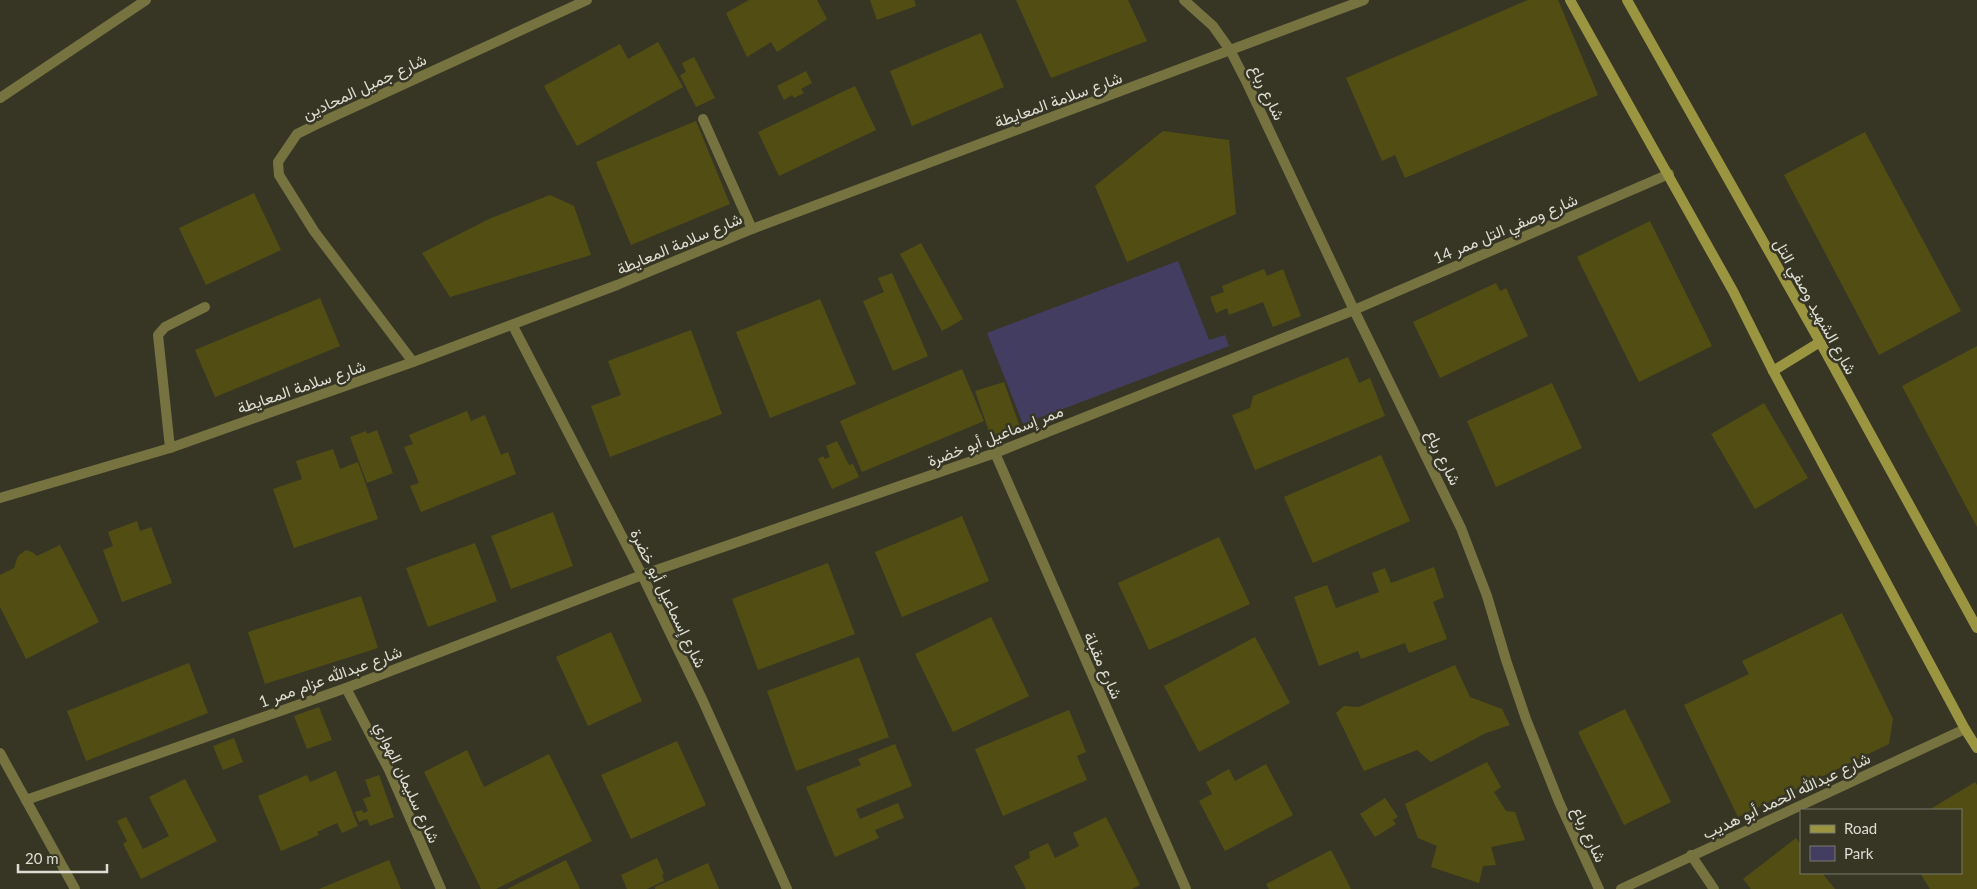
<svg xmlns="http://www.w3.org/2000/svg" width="1977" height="889" font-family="Lato,Vazirmatn,sans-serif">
<rect width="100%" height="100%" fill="#373625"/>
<path fill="#443d62" d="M1178,261L1209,340L1225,335L1229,346L1023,424L987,333Z"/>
<g fill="#524e13">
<path d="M749,0H817L827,19L777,52L771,42L747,57L726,13Z"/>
<path d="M870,0H914L916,6L877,20Z"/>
<path d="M1016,0H1128L1147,41L1051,78Z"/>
<path d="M1528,0H1558L1598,95L1405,178L1395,155L1382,161L1346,78Z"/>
<path d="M981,33L1004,87L912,126L890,71Z"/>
<path d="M658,42L683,87L577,146L544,86L620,44L628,59Z"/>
<path d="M694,57L715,98L696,107L680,75L686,72L682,63Z"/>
<path d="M806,71L812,83L801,89L804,93L794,98L792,95L784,100L777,86Z"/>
<path d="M855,86L876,130L779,176L758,132Z"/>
<path d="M696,121L730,204L631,245L596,162Z"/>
<path d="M1163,131L1229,140L1236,214L1127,262L1095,186Z"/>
<path d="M1865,132L1961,311L1879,355L1784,175Z"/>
<path d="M254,193L281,250L206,285L179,228Z"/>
<path d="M550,195L574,206L591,255L450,297L422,253L489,219Z"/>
<path d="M1650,221L1712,346L1639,382L1577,257Z"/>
<path d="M921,243L963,319L942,331L900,254Z"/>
<path d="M1264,269L1267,276L1283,269L1301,316L1273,327L1263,302L1229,315L1227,308L1216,313L1210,297L1224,292L1222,286Z"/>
<path d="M892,273L928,356L893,371L863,301L884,292L878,278Z"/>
<path d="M1496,283L1500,291L1506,288L1528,336L1440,378L1413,322Z"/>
<path d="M320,298L340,346L215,397L195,350Z"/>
<path d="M820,299L856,384L770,418L736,332Z"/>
<path d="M691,330L722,414L610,457L591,406L621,395L608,361Z"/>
<path d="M1977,346V527L1902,386Z"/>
<path d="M1348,357L1359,383L1370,378L1385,416L1255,470L1232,415L1250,408L1253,396Z"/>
<path d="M962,369L984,421L862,472L840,421Z"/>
<path d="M1004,382L1020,427L991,437L975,391Z"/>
<path d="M1552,383L1582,448L1496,487L1467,421Z"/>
<path d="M1764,403L1808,478L1755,509L1711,434Z"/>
<path d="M467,411L471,421L485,415L501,455L508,452L516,474L421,512L410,486L419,483L404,447L413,444L409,435Z"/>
<path d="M377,430L393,473L367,483L350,437L366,431L367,434Z"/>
<path d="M837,441L849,465L853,464L859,477L832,489L818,459L823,456L825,459L830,457L826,446Z"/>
<path d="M333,449L340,469L358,462L378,519L294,548L273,489L302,479L296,461Z"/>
<path d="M1381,455L1410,521L1313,563L1284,497Z"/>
<path d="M553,512L573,566L511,589L491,536Z"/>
<path d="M962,516L989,581L902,617L875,552Z"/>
<path d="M137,521L140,531L151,527L172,583L122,602L103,550L113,546L108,532Z"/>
<path d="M1219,537L1250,604L1149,650L1118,583Z"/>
<path d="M475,543L497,601L428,627L406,568Z"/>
<path d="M60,545L99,622L26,659L0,607V575L14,568L18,556L26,550L32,552L37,556Z"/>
<path d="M828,563L855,634L758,670L732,599Z"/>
<path d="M1434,567L1444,597L1433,602L1447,639L1409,653L1405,643L1361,659L1358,651L1319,666L1294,597L1327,585L1336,608L1379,592L1372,573L1385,568L1391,583Z"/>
<path d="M361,596L378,648L265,684L248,632Z"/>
<path d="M1842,613L1893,719L1889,744L1738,817L1684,705L1749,674L1742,661Z"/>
<path d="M991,617L1029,696L953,732L915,654Z"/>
<path d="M611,632L642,701L588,726L556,657Z"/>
<path d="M1255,637L1290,703L1199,752L1164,686Z"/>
<path d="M859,657L889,737L796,771L767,691Z"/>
<path d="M189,663L208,713L86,761L67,711Z"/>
<path d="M1455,665L1470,697L1502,709L1510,725L1486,733L1431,762L1417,750L1364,771L1336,713L1344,706L1359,707Z"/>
<path d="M319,707L332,740L307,749L294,716Z"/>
<path d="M1625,709L1671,802L1624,825L1578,732Z"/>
<path d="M1069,710L1086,752L1077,756L1087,780L1003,816L975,749Z"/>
<path d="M234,738L243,762L223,770L213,746Z"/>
<path d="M677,741L706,805L631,839L601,775Z"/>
<path d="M895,744L912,786L856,809L860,819L898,803L904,818L875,830L879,838L835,857L806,787L861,765L858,759Z"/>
<path d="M467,750L484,787L549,754L592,841L496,889H481L424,772Z"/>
<path d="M1487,762L1501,787L1494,792L1506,811L1515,812L1525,840L1491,847L1496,865L1483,866L1479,883L1431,867L1437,846L1418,838L1405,804Z"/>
<path d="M1266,764L1293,815L1225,851L1199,801L1212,794L1206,782L1229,769L1235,781Z"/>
<path d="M336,771L358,826L342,833L337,823L317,832L319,835L281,851L258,796L307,775L310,782Z"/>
<path d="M379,775L394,817L370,826L367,819L359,822L355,812L362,810L363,813L368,811L363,799L371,796L365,780Z"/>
<path d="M185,779L217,841L141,879L123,844L127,841L117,821L126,817L143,849L169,836L149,797Z"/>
<path d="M1975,782L1977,785V889H1930L1920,873H1961V810H1929Z"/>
<path d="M1385,798L1398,817L1393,820L1396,824L1375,837L1360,814Z"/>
<path d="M1106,817L1140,885L1132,889H1026L1014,866L1030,858L1029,852L1048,843L1055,858L1079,846L1073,833Z"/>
<path d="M1796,838L1801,845V873H1822L1835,889H1751L1743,879Z"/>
<path d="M1331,850L1351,889H1269L1266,884Z"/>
<path d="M657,858L664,874L662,875L664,881L647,889H627L621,875Z"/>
<path d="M389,860L401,889H319Z"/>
<path d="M566,860L580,889H507Z"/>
<path d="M708,863L719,889H655V887Z"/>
</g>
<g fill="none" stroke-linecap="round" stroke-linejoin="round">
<g stroke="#767341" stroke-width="10">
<path d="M703,119L752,229"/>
<path d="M170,448L158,335L165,327L205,307"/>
<path d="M1691,855L1714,889"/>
</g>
<g stroke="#767341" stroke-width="10">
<path d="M1184,0L1213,26L1230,50L1247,83L1354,310L1461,528L1487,596L1506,660L1526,719L1559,802L1599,889"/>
<path d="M0,98L146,0"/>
<path d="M513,326L642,575L703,701L787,889"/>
<path d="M413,362L314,231L279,175L278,162L297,134L315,125L587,0"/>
<path d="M995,453L1186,889"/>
<path d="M0,498L170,448L413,362L617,285L752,229L1364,0"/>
<path d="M346,688L389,770L441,889"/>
<path d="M0,753L75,889"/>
<path d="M26,800L346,688L642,575L995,453L1354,310L1669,174"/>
</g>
<path stroke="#767341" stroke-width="10" d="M1621,889L1965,729"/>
<g stroke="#9b9541" stroke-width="10">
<path d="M1570,0L1733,291L1773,371L1965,729L1977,748"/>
<path d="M1627,0L1820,342L1977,628"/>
<path d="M1773,371L1820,342"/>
</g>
</g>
<g text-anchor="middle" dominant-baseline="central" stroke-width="5" stroke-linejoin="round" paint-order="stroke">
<g font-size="16" fill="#ddddd3" stroke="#373625">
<text transform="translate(364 86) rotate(-25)">شارع جميل المحادين</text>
<text transform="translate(1268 92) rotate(64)">شارع رباع</text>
<text transform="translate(1058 99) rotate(-20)">شارع سلامة المعايطة</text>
<text transform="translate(1505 228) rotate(-23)">شارع وصفي التل ممر 14</text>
<text transform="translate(679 243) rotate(-23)">شارع سلامة المعايطة</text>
<text transform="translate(1816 306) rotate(61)">شارع الشهيد وصفي التل</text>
<text transform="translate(301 386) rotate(-19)">شارع سلامة المعايطة</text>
<text transform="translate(995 435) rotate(-21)">ممر إسماعيل أبو خضرة</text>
<text transform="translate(1444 457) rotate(64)">شارع رباع</text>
<text transform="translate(669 598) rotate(64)">شارع إسماعيل أبو خضرة</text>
<text transform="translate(1104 665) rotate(66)">شارع مقبلة</text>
<text transform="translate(330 676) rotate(-20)">شارع عبدالله عزام ممر 1</text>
<text transform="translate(408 782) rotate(65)">شارع سليمان الهواري</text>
<text transform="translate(1786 795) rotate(-25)">شارع عبدالله الحمد أبو هديب</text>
<text transform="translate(1590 834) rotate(65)">شارع رباع</text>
</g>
</g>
<rect x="1800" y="809" width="162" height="65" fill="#373625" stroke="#79796b"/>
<rect x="1810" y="825" width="25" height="8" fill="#9b9541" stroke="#79796b"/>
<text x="1844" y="834" font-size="15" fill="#ddddd3">Road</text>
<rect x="1810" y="846" width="25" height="15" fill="#443d62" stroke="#79796b"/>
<text x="1844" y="859" font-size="15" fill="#ddddd3">Park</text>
<path d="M18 864v8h89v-8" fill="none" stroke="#ddddd3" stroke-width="2.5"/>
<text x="25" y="864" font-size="15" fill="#ddddd3" stroke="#373625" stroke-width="4" paint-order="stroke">20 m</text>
</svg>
